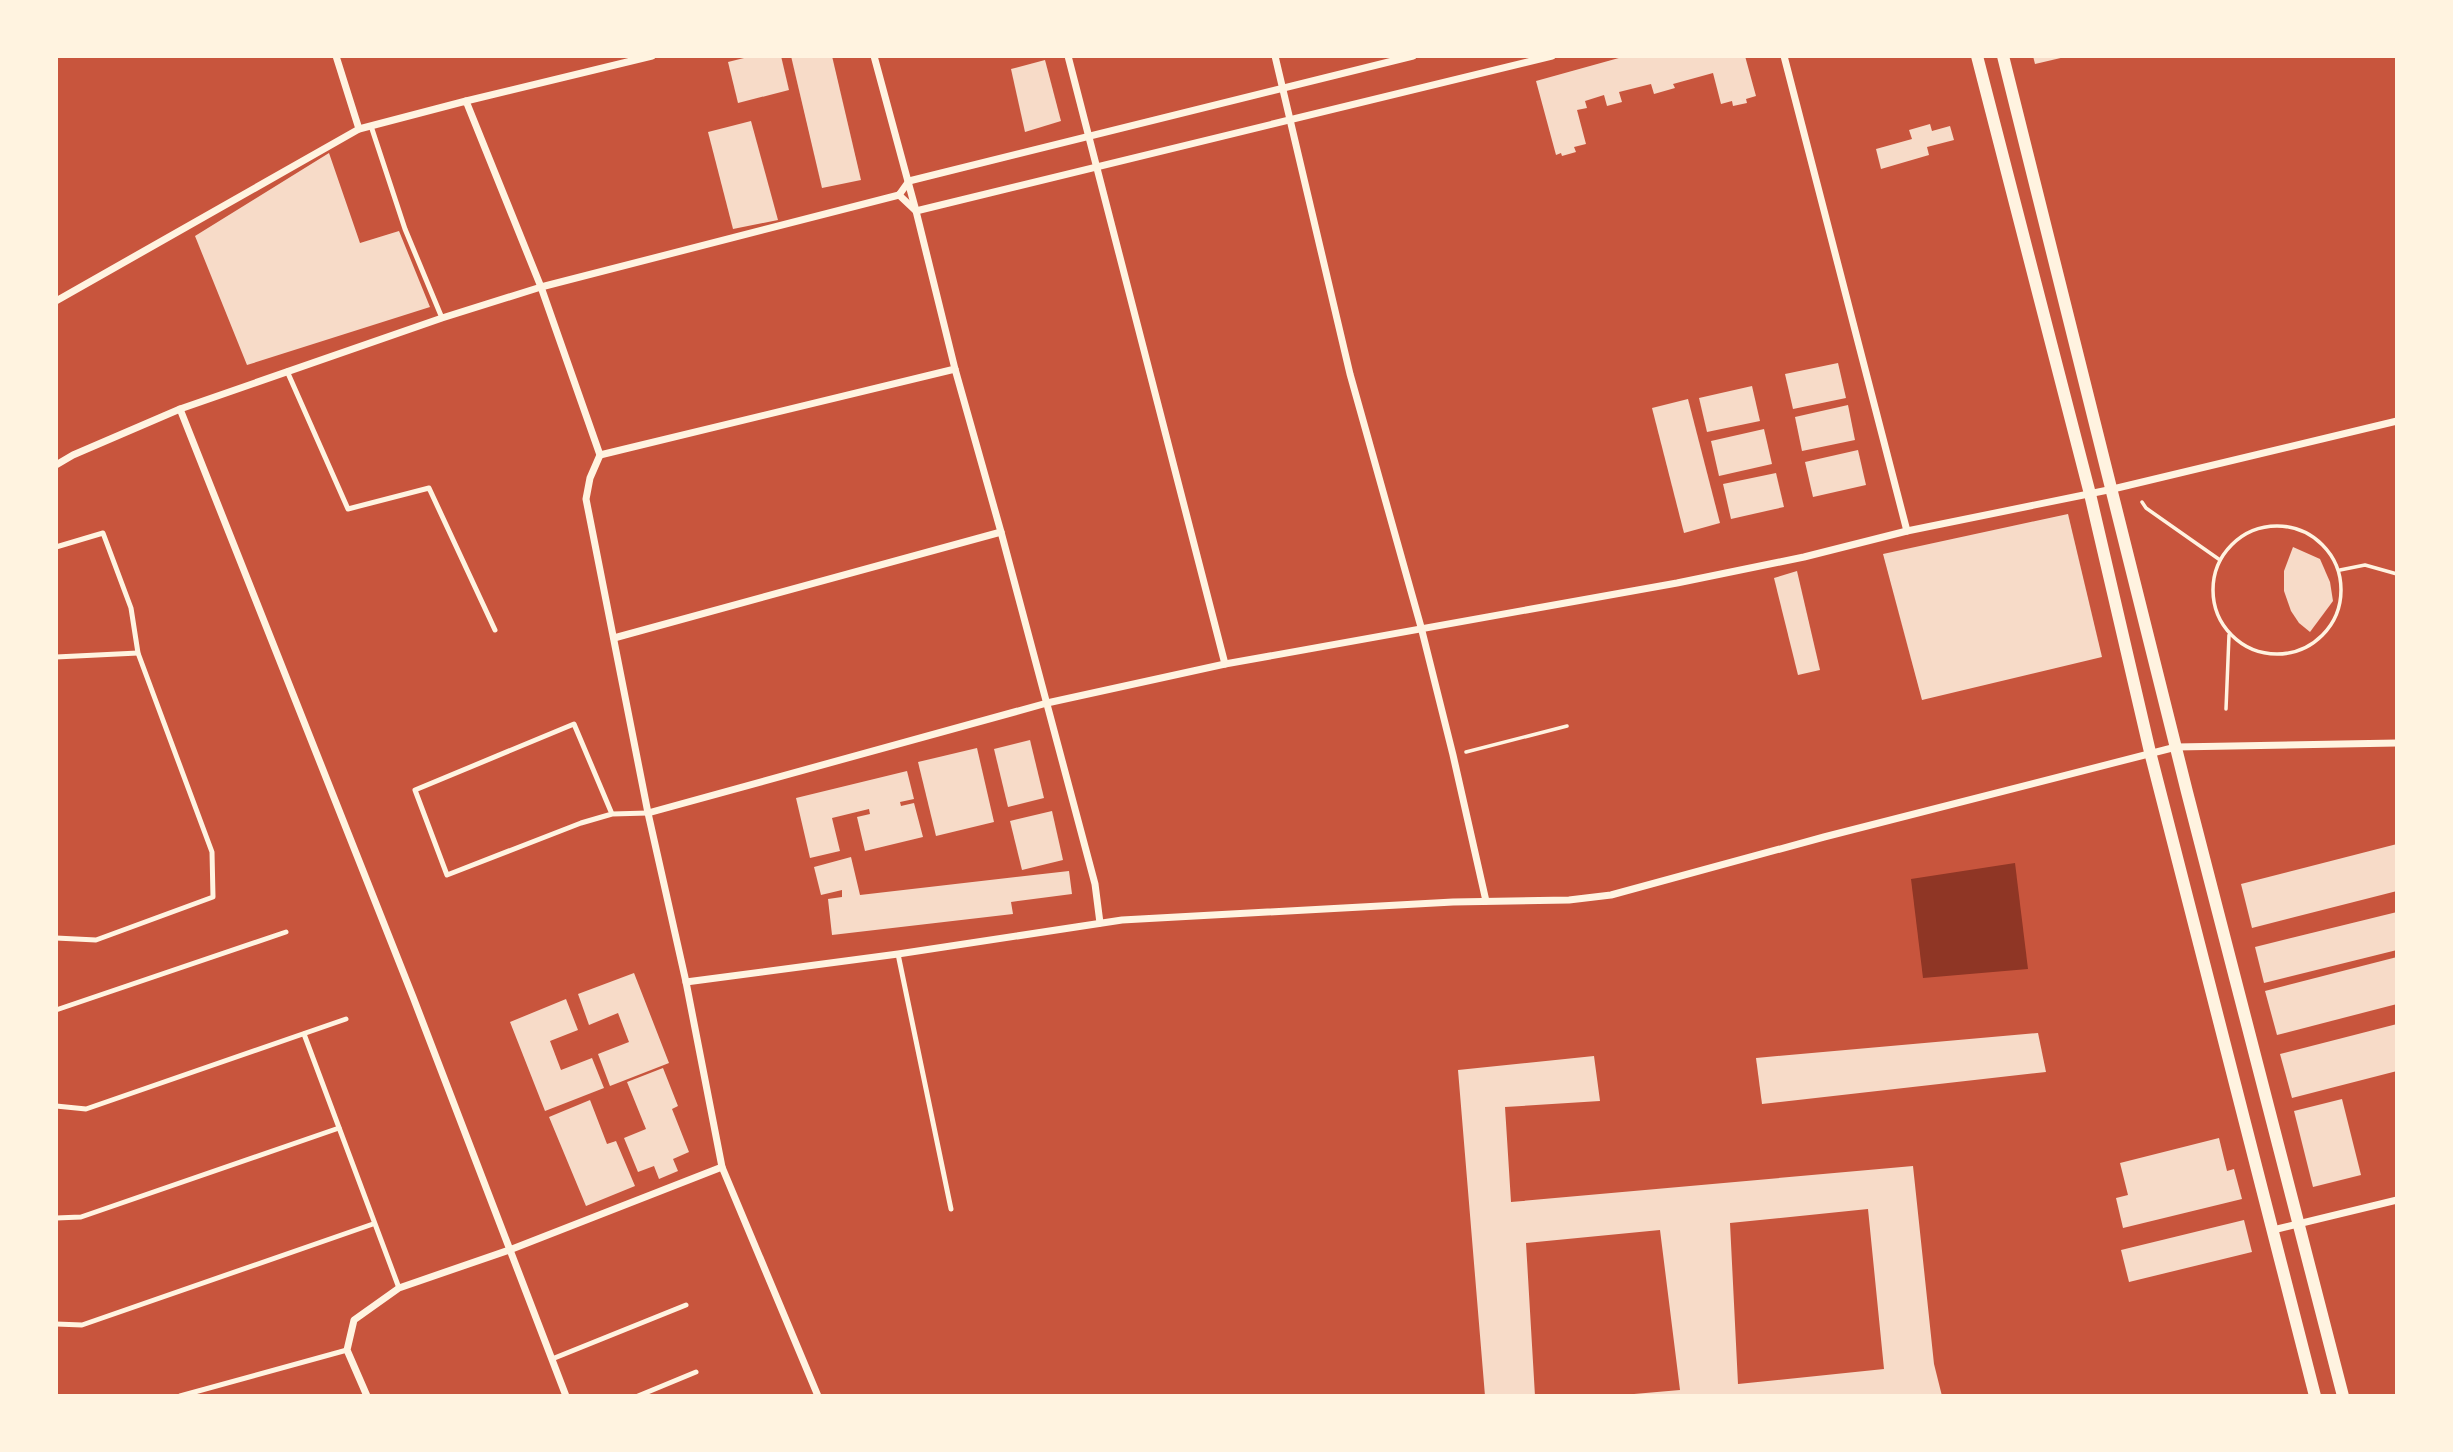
<svg xmlns="http://www.w3.org/2000/svg" width="2453" height="1452" font-family="'Alegreya Sans',sans-serif">
<rect width="100%" height="100%" fill="#c8553d"/>
<path fill="#8f3625" d="M2015,863L2028,969L1923,978L1911,879Z"/>
<g fill="#f7dbc8" fill-rule="evenodd">
<path d="M752,56H781L789,90L738,103L728,62Z"/>
<path d="M791,56H832L861,180L822,188Z"/>
<path d="M1626,56H1745L1756,96L1746,99L1747,103L1733,106L1732,101L1721,104L1713,73L1673,84L1675,88L1654,94L1651,84L1619,92L1622,102L1607,106L1604,95L1585,101L1587,108L1577,110L1586,144L1574,147L1576,152L1562,156L1561,153L1556,155L1536,81Z"/>
<path d="M2033,56H2065V57L2035,64Z"/>
<path d="M1045,60L1061,121L1025,132L1011,69Z"/>
<path d="M751,121L778,220L733,229L708,132Z"/>
<path d="M1930,124L1932,131L1950,126L1954,140L1927,147L1929,155L1881,169L1876,149L1912,139L1909,130Z"/>
<path d="M329,153L360,243L399,231L430,307L247,365L195,236Z"/>
<path d="M1838,363L1846,398L1793,409L1785,374Z"/>
<path d="M1752,386L1760,421L1707,432L1699,398Z"/>
<path d="M1688,399L1720,523L1684,533L1652,408Z"/>
<path d="M1848,405L1855,440L1802,451L1795,417Z"/>
<path d="M1764,429L1772,464L1719,476L1711,441Z"/>
<path d="M1858,450L1866,485L1813,497L1805,462Z"/>
<path d="M1776,473L1784,507L1731,519L1723,484Z"/>
<path d="M2068,514L2102,657L1922,700L1883,554Z"/>
<path d="M2293,547L2320,559L2330,582L2333,601L2310,632L2299,623L2291,611L2284,591V571Z"/>
<path d="M1797,571L1820,670L1798,675L1774,578Z"/>
<path d="M1030,740L1044,798L1008,807L994,749Z"/>
<path d="M977,748L994,822L936,836L918,762Z"/>
<path d="M907,771L914,799L900,802L901,806L914,803L923,837L865,851L857,817L870,814L869,809L832,818L840,851L810,858L796,798Z"/>
<path d="M1052,811L1063,860L1022,870L1010,821Z"/>
<path d="M2397,844V891L2252,928L2241,884Z"/>
<path d="M851,857L860,895L1069,871L1072,894L1011,902L1013,914L832,935L828,899L842,897V890L821,895L814,867Z"/>
<path d="M2397,912V950L2264,983L2255,947Z"/>
<path d="M2397,957V1004L2277,1035L2265,991Z"/>
<path d="M634,973L669,1063L610,1086L598,1054L629,1042L618,1013L589,1025L578,994Z"/>
<path d="M566,999L578,1030L550,1041L561,1070L592,1058L604,1088L545,1111L510,1022Z"/>
<path d="M2397,1024V1071L2292,1098L2280,1054Z"/>
<path d="M2038,1033L2046,1072L1762,1104L1756,1058Z"/>
<path d="M1594,1056L1600,1101L1505,1107L1511,1202L1913,1166L1934,1364L1942,1396H1634V1394L1680,1390L1660,1230L1526,1243L1535,1396H1485L1458,1070ZM1868,1209L1884,1369L1738,1384L1730,1223Z"/>
<path d="M663,1068L678,1106L672,1109L689,1152L673,1159L678,1171L659,1179L654,1166L638,1172L624,1138L646,1129L627,1082Z"/>
<path d="M2342,1099L2361,1175L2313,1187L2294,1111Z"/>
<path d="M590,1100L607,1144L616,1141L635,1186L586,1206L549,1117Z"/>
<path d="M2219,1138L2227,1171L2234,1169L2242,1199L2123,1228L2116,1198L2128,1195L2120,1163Z"/>
<path d="M2244,1220L2252,1252L2129,1282L2121,1250Z"/>
</g>
<g fill="none" stroke-linecap="round" stroke-linejoin="round">
<g stroke="#fff3e0" stroke-width="3.5">
<path d="M2142,502L2146,508L2220,560"/>
<circle cx="2277" cy="590" r="64"/>
<path d="M2340,570L2365,565L2397,574"/>
<path d="M2226,709L2229,635"/>
<path d="M1466,752L1567,726"/>
</g>
<g stroke="#fff3e0" stroke-width="5">
<path d="M371,126L405,229L442,318"/>
<path d="M287,371L348,509L429,488L495,630"/>
<path d="M56,547L103,533L131,608L138,653L212,852L213,897L96,940L56,938"/>
<path d="M56,657L138,653"/>
<path d="M612,814L574,724L415,790L447,875L581,823L612,814L648,813"/>
<path d="M898,954L951,1209"/>
<path d="M56,1010L286,932"/>
<path d="M304,1034L399,1288"/>
<path d="M56,1106L86,1109L346,1019"/>
<path d="M56,1218L81,1217L339,1128"/>
<path d="M56,1324L82,1325L373,1224"/>
<path d="M552,1359L686,1305"/>
<path d="M180,1396L347,1350"/>
<path d="M638,1396L696,1372"/>
</g>
<g stroke="#fff3e0" stroke-width="7">
<path d="M336,56L359,129"/>
<path d="M874,56L916,211L955,369L1001,532L1095,884L1100,923"/>
<path d="M1068,56L1225,664"/>
<path d="M1275,56L1350,374L1421,627L1453,755L1486,901"/>
<path d="M1784,56L1907,531"/>
<path d="M466,101L652,56"/>
<path d="M899,195L916,211L1552,56"/>
<path d="M899,195L909,181L1413,56"/>
<path d="M56,301L359,129L466,101L541,287L600,455L590,478L586,499L648,813L686,982L722,1167L818,1396"/>
<path d="M180,409L413,997L566,1396"/>
<path d="M600,455L955,369"/>
<path d="M56,465L73,455L180,409L442,318L541,287L899,195"/>
<path d="M614,638L1001,532"/>
<path d="M648,813L1047,703L1225,664L1677,583L1804,557L1907,531L2113,489L2397,421"/>
<path d="M686,982L898,954L1122,920L1453,902L1569,900L1611,895L1824,837L2176,747L2397,743"/>
<path d="M2273,1230L2397,1200"/>
<path d="M367,1396L347,1350L354,1320L399,1288L512,1249L722,1167"/>
</g>
<g stroke="#fff3e0" stroke-width="12">
<path d="M1977,56L2090,494L2150,752L2315,1396"/>
<path d="M2003,56L2187,792L2343,1396"/>
</g>
</g>
<rect width="2453" height="1452" fill="none" stroke="#fff3e0" stroke-width="116"/>
</svg>
